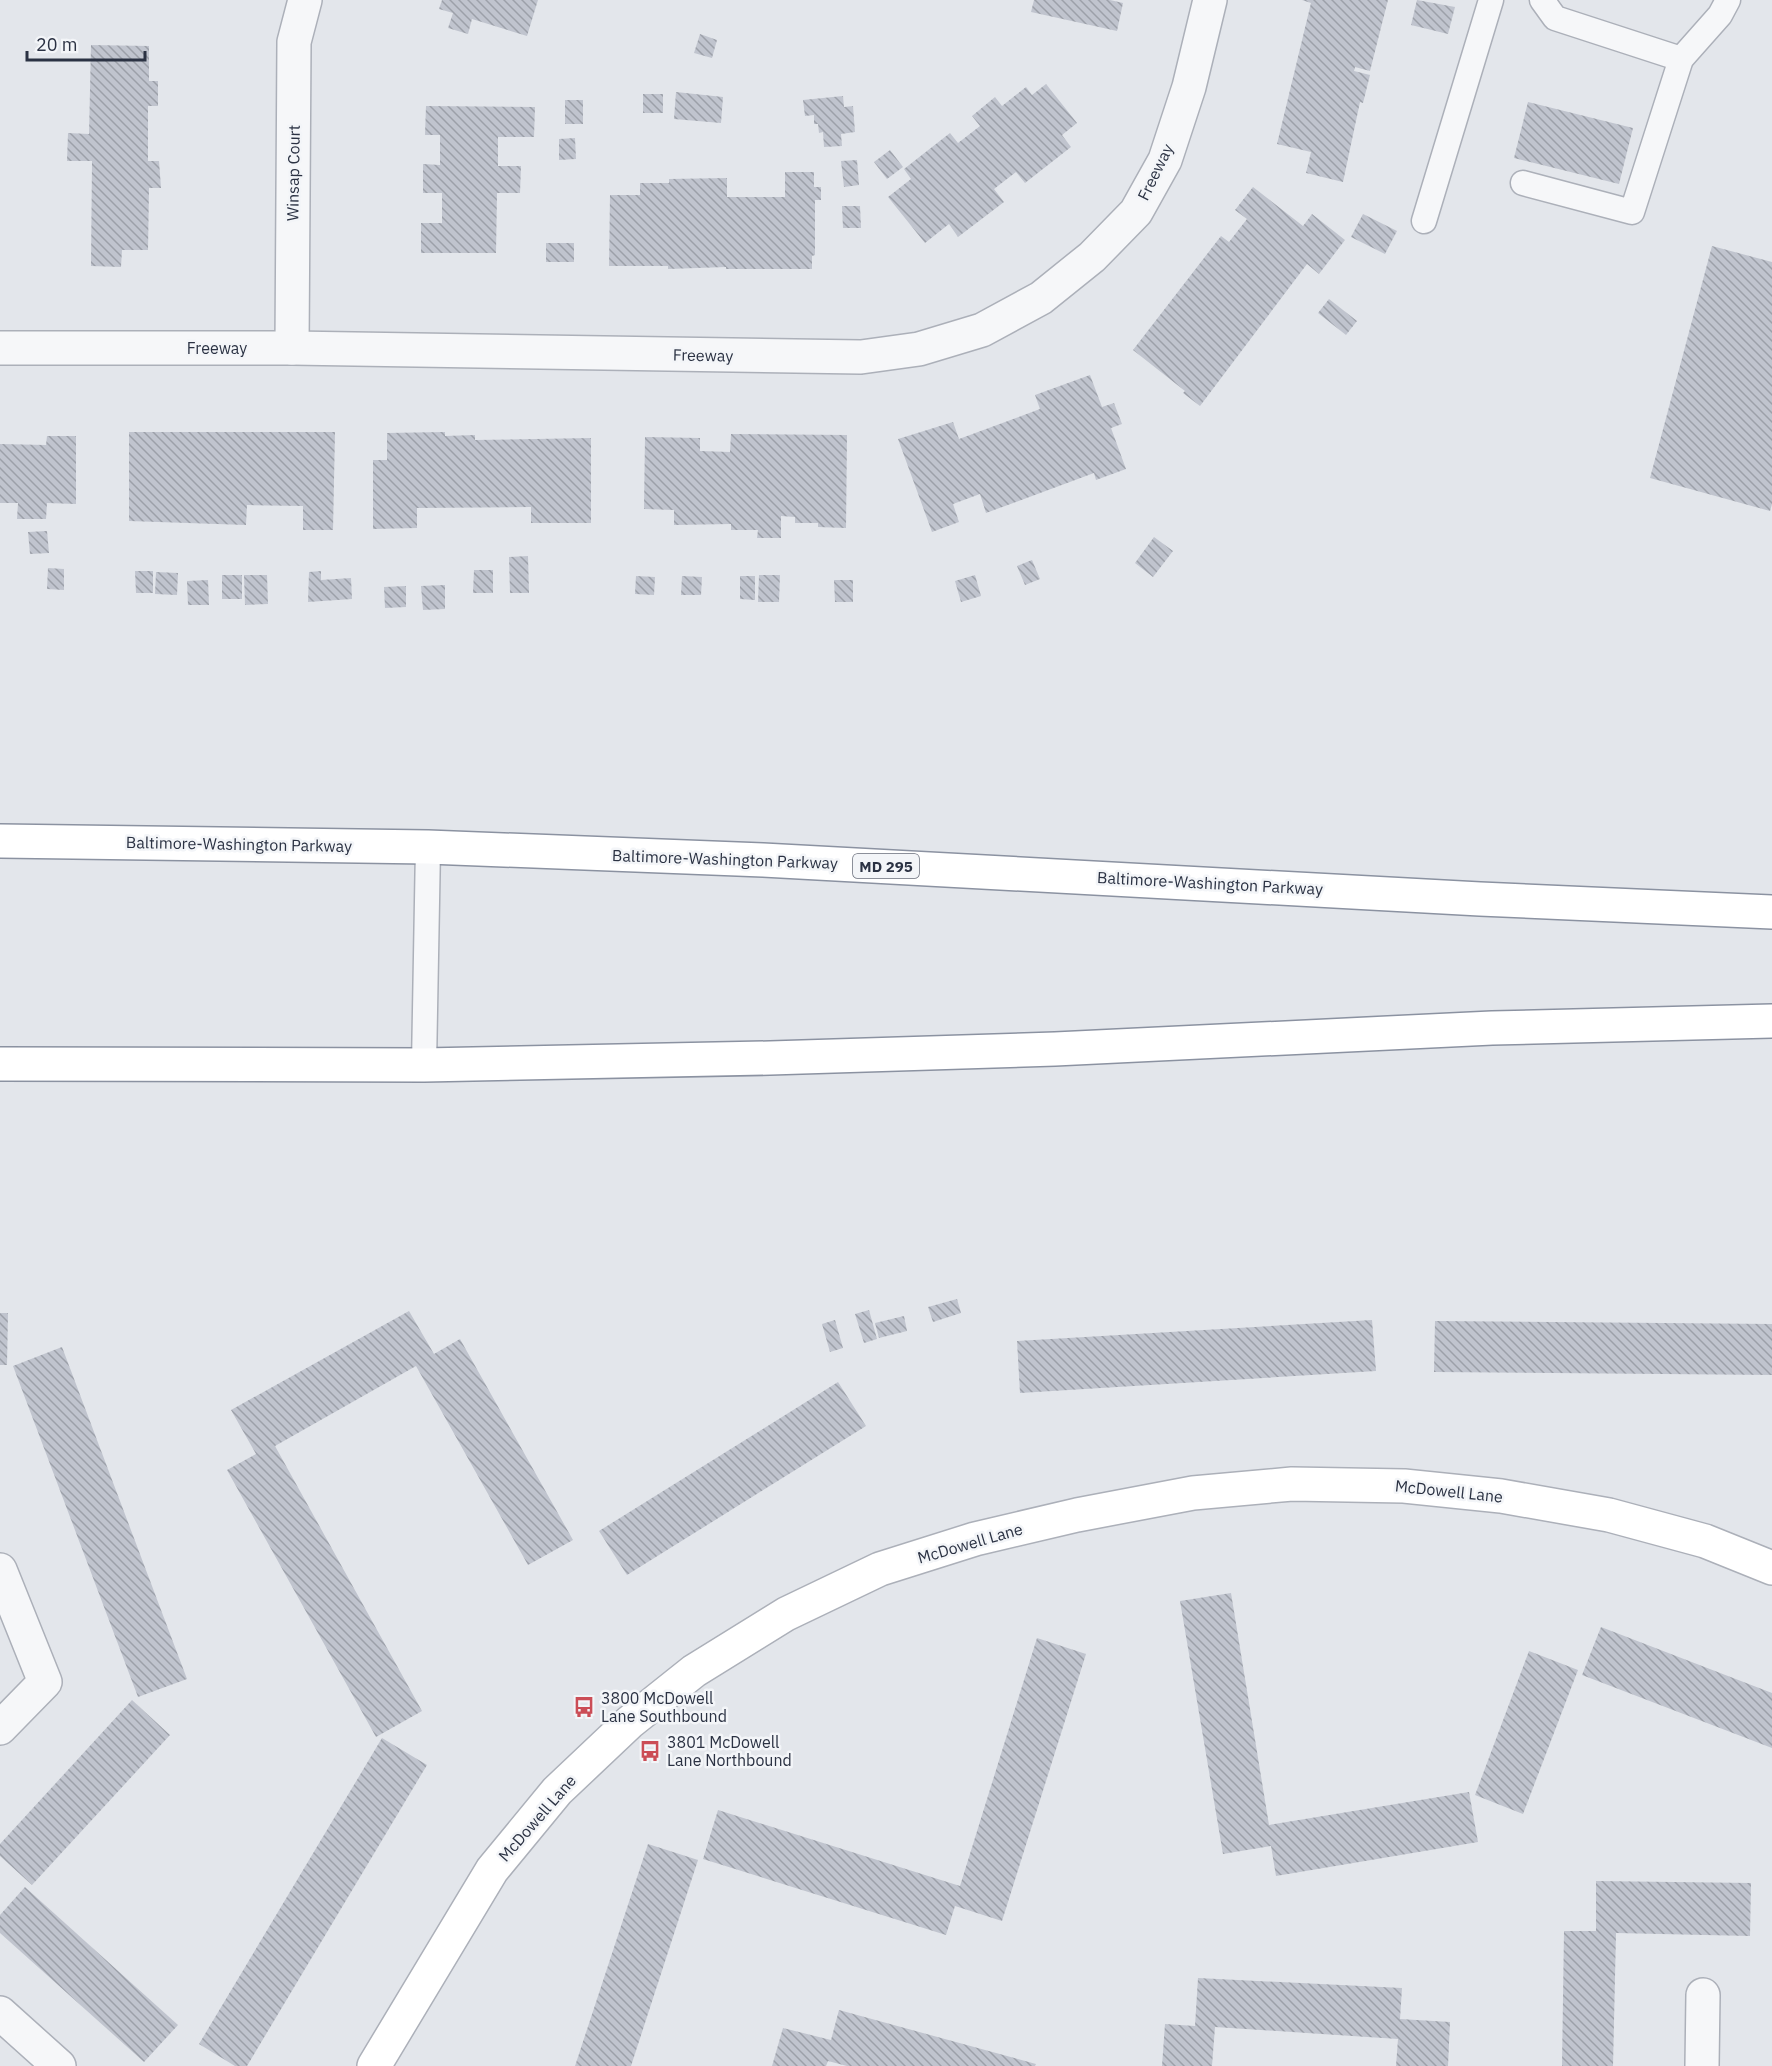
<svg xmlns="http://www.w3.org/2000/svg" width="1772" height="2066" font-family="'IBM Plex Sans',sans-serif">
<defs>
<pattern id="building-back-hatch" width="6" height="6" patternUnits="userSpaceOnUse" patternTransform="scale(1.5)"><rect width="6" height="6" fill="#c0c4ce"/><path d="M-1 5l2 2M0 0l6 6M5-1l2 2" fill="none" stroke="#9ca0a9"/></pattern>
</defs>
<rect width="100%" height="100%" fill="#e3e6eb"/>
<g fill="url(#building-back-hatch)">
<path d="M442,0H538L527,36L472,19L468,34L448,28L453,13L439,9Z"/>
<path d="M1034,0H1110L1123,3L1117,31L1031,12Z"/>
<path d="M1302,0H1388L1370,71L1355,67L1354,71L1370,75L1363,103L1360,102L1343,182L1306,173L1311,152L1277,144L1311,3Z"/>
<path d="M1417,0L1455,7L1448,34L1411,25Z"/>
<path d="M700,34L717,40L712,58L694,53Z"/>
<path d="M91,45L149,46V81H158V106H148V161H159L161,188H149L148,250H122L121,267L91,266L92,161H67L68,133L89,134Z"/>
<path d="M1046,84L1077,123L1062,135L1071,147L1025,183L1016,172L994,189L1004,202L958,237L949,224L925,243L888,197L911,179L904,169L950,133L958,143L980,126L972,116L995,97L1002,106L1026,87L1032,95Z"/>
<path d="M676,92L723,97L721,123L674,119Z"/>
<rect x="643" y="94" width="20" height="19"/>
<path d="M843,96L844,107L853,106L855,132L841,134L842,146L824,147L823,132L819,133L818,124H814V115L805,116L803,100Z"/>
<rect x="565" y="100" width="18" height="24"/>
<path d="M1528,102L1633,128L1619,184L1514,158Z"/>
<path d="M426,106L535,107L534,137H498V166H521L520,193H497L496,253H421V223H442V193H423V164L440,165V135H425Z"/>
<path d="M575,138L576,159L559,160V139Z"/>
<path d="M890,150L903,167L887,179L874,162Z"/>
<path d="M857,160L859,185L844,187L841,161Z"/>
<path d="M785,172H814V187H821V200H815V255L812,256V269H726V267L668,269V266H609L610,195H640V183H669V179L727,178V197H785Z"/>
<path d="M1253,187L1303,226L1312,214L1345,240L1319,274L1307,264L1200,406L1183,393L1185,391L1133,350L1221,236L1229,242L1247,219L1235,210Z"/>
<path d="M842,206H860L861,228H843Z"/>
<path d="M1363,214L1397,231L1385,254L1351,237Z"/>
<rect x="546" y="243" width="28" height="19"/>
<path d="M1712,246L1772,262V504L1770,511L1650,478Z"/>
<path d="M1329,299L1357,321L1346,335L1318,313Z"/>
<path d="M1090,375L1102,407L1114,403L1122,424L1111,428L1126,469L1096,480L1094,473L986,513L980,494L953,504L959,522L932,532L898,439L953,422L959,439L1040,409L1035,395Z"/>
<path d="M129,432H335L333,530H303V506L247,505L246,525L129,521Z"/>
<path d="M445,432V436L475,435V440L591,438V523H531V507L417,508V528L373,529V460H387V433Z"/>
<path d="M731,434L847,435L846,528L818,527V523H795V517L781,516V538H757L758,530H731V524L674,525V510L644,509L645,437L700,438V451L730,452Z"/>
<path d="M47,436H76V504L47,503L46,519H17L18,503H0V444L46,445Z"/>
<path d="M47,531L49,553L30,554L28,532Z"/>
<path d="M1154,537L1173,551L1153,577L1135,563Z"/>
<path d="M528,556L529,593H510L509,557Z"/>
<path d="M1032,560L1040,579L1025,585L1017,566Z"/>
<path d="M48,568L64,569V590L47,589Z"/>
<path d="M474,570H493V593H473Z"/>
<path d="M135,571H153V593H136Z"/>
<path d="M321,571V580L351,578L352,599L308,602L309,572Z"/>
<path d="M156,572L178,573L177,595L155,594Z"/>
<rect x="222" y="575" width="20" height="24"/>
<path d="M244,575H267L268,604L245,605Z"/>
<path d="M759,575H780L779,602H758Z"/>
<path d="M975,575L981,596L961,602L955,581Z"/>
<path d="M636,576L655,577L654,595L635,594Z"/>
<path d="M682,576L702,577L701,595H681Z"/>
<path d="M740,576H755V600L740,599Z"/>
<path d="M208,580L209,605H188L187,581Z"/>
<path d="M834,580H853V602H835Z"/>
<path d="M445,585V609L423,610L421,586Z"/>
<path d="M406,586V607L385,608L384,587Z"/>
<path d="M957,1299L961,1313L933,1322L928,1307Z"/>
<path d="M869,1310L877,1339L864,1343L855,1314Z"/>
<path d="M409,1311L434,1354L460,1339L573,1540L528,1565L416,1366L275,1446L422,1711L376,1737L227,1470L256,1454L231,1410Z"/>
<path d="M0,1313H8L7,1365H0Z"/>
<path d="M904,1316L907,1331L879,1338L875,1323Z"/>
<path d="M835,1320L843,1348L830,1352L822,1324Z"/>
<path d="M1372,1320L1376,1371L1020,1393L1017,1341Z"/>
<path d="M1435,1321L1772,1324V1375L1434,1372Z"/>
<path d="M62,1347L187,1679L138,1697L13,1366Z"/>
<path d="M838,1382L866,1426L627,1575L599,1531Z"/>
<path d="M1231,1593L1269,1825L1469,1792L1478,1842L1276,1876L1271,1846L1223,1854L1180,1601Z"/>
<path d="M1601,1627L1772,1693V1748L1582,1675Z"/>
<path d="M1037,1638L1086,1654L1002,1921L955,1906L946,1935L703,1859L718,1810L960,1886Z"/>
<path d="M1529,1651L1578,1670L1523,1814L1475,1795Z"/>
<path d="M132,1700L170,1735L32,1885L0,1856V1844Z"/>
<path d="M382,1738L427,1765L247,2066H235L199,2044Z"/>
<path d="M648,1844L698,1860L631,2066H575Z"/>
<path d="M1596,1881L1751,1883L1750,1936L1616,1933L1613,2066H1562L1564,1931H1596Z"/>
<path d="M25,1887L178,2025L144,2062L0,1933V1915Z"/>
<path d="M1198,1978L1402,1988L1400,2019L1450,2022L1448,2066H1396L1398,2039L1215,2027L1212,2066H1162L1165,2024L1195,2026Z"/>
<path d="M839,2010L1036,2064L1035,2066H847L828,2061L826,2066H772L783,2028L831,2040Z"/>
</g>
<g fill="none" stroke-linecap="round" stroke-linejoin="round">
<defs>
<g id="lane">
<path d="M1542,0L1555,18L1681,59"/>
<path d="M1523,183L1632,212L1681,59L1720,15L1728,0"/>
<path d="M1424,221L1491,0"/>
<path d="M424,1065L428,847"/>
</g>
<g id="street">
<path d="M0,348H292L861,357L919,349L982,330L1041,298L1092,257L1136,212L1165,160L1189,87L1210,0"/>
<path d="M292,348L294,42L305,0"/>
<path d="M0,1570L45,1682L0,1728"/>
<path d="M0,2013L59,2066"/>
<path d="M1702,2066L1703,1995"/>
</g>
<path id="secondary" d="M374,2066L492,1870L557,1791L630,1722L694,1671L786,1614L880,1569L975,1539L1077,1515L1193,1493L1292,1484L1404,1486L1501,1496L1609,1515L1705,1541L1772,1568"/>
<g id="highway">
<path d="M0,841L428,847L763,860L1480,899L1772,912"/>
<path d="M0,1064L424,1065L770,1058L1055,1049L1492,1028L1772,1021"/>
</g>
</defs>
<use href="#lane" stroke="#acb0b9" stroke-width="27"/>
<use href="#street" stroke="#acb0b9" stroke-width="36"/>
<use href="#secondary" stroke="#acb0b9" stroke-width="36"/>
<use href="#highway" stroke="#8b92a1" stroke-width="36"/>
<use href="#lane" stroke="#f6f7f9" stroke-width="24"/>
<use href="#street" stroke="#f6f7f9" stroke-width="33"/>
<use href="#secondary" stroke="#fff" stroke-width="33"/>
<use href="#highway" stroke="#fff" stroke-width="33"/>
</g>
<defs>
<symbol id="bus-bare" viewBox="-9 -9 18 18"><path d="M-5-6H5V4H4V6H2V4H-2V6H-4V4H-5ZM-3.5-4V0h7V-4ZM-3.5 1.2v1.5H-2V1.2ZM2 1.2v1.5H3.5V1.2Z" fill="#cb4d56" stroke="#f3f5f8" stroke-width="2.5" paint-order="stroke"/></symbol>
</defs>
<g fill-rule="evenodd">
<use href="#bus-bare" x="569" y="1692" width="30" height="30"/>
<use href="#bus-bare" x="635" y="1736" width="30" height="30"/>
</g>
<g text-anchor="middle" dominant-baseline="central" stroke-width="5" stroke-linejoin="round" paint-order="stroke">
<rect fill="#f3f5f8" stroke="#676c79" stroke-width="1.5" x="853" y="854" width="66" height="24" rx="4.5"/>
<g font-size="15" font-weight="bold" fill="#2b3243">
<text x="886" y="866">MD 295</text>
</g>
<g font-size="16" fill="#2b3243" stroke="#f3f5f8">
<text transform="translate(1155 172) rotate(-64)">Freeway</text>
<text transform="translate(293 173) rotate(-89)">Winsap Court</text>
<text x="217" y="348">Freeway</text>
<text transform="translate(703 355) rotate(1)">Freeway</text>
<text transform="translate(239 844) rotate(1)">Baltimore-Washington Parkway</text>
<text transform="translate(725 859) rotate(2)">Baltimore-Washington Parkway</text>
<text transform="translate(1210 883) rotate(3)">Baltimore-Washington Parkway</text>
<text transform="translate(1449 1491) rotate(6)">McDowell Lane</text>
<text transform="translate(970 1543) rotate(-16)">McDowell Lane</text>
<text transform="translate(537 1818) rotate(-49)">McDowell Lane</text>
</g>
<g font-size="16" fill="#2b3243" stroke="#f3f5f8" text-anchor="start">
<text x="601" y="1698">3800 McDowell<tspan x="601" dy="18">Lane Southbound</tspan></text>
<text x="667" y="1742">3801 McDowell<tspan x="667" dy="18">Lane Northbound</tspan></text>
</g>
</g>
<path d="M27 51v9h118v-9" fill="none" stroke="#2b3243" stroke-width="3"/>
<text x="36" y="51" font-size="18" fill="#2b3243" stroke="#f3f5f8" stroke-width="4.5" paint-order="stroke">20 m</text>
</svg>
